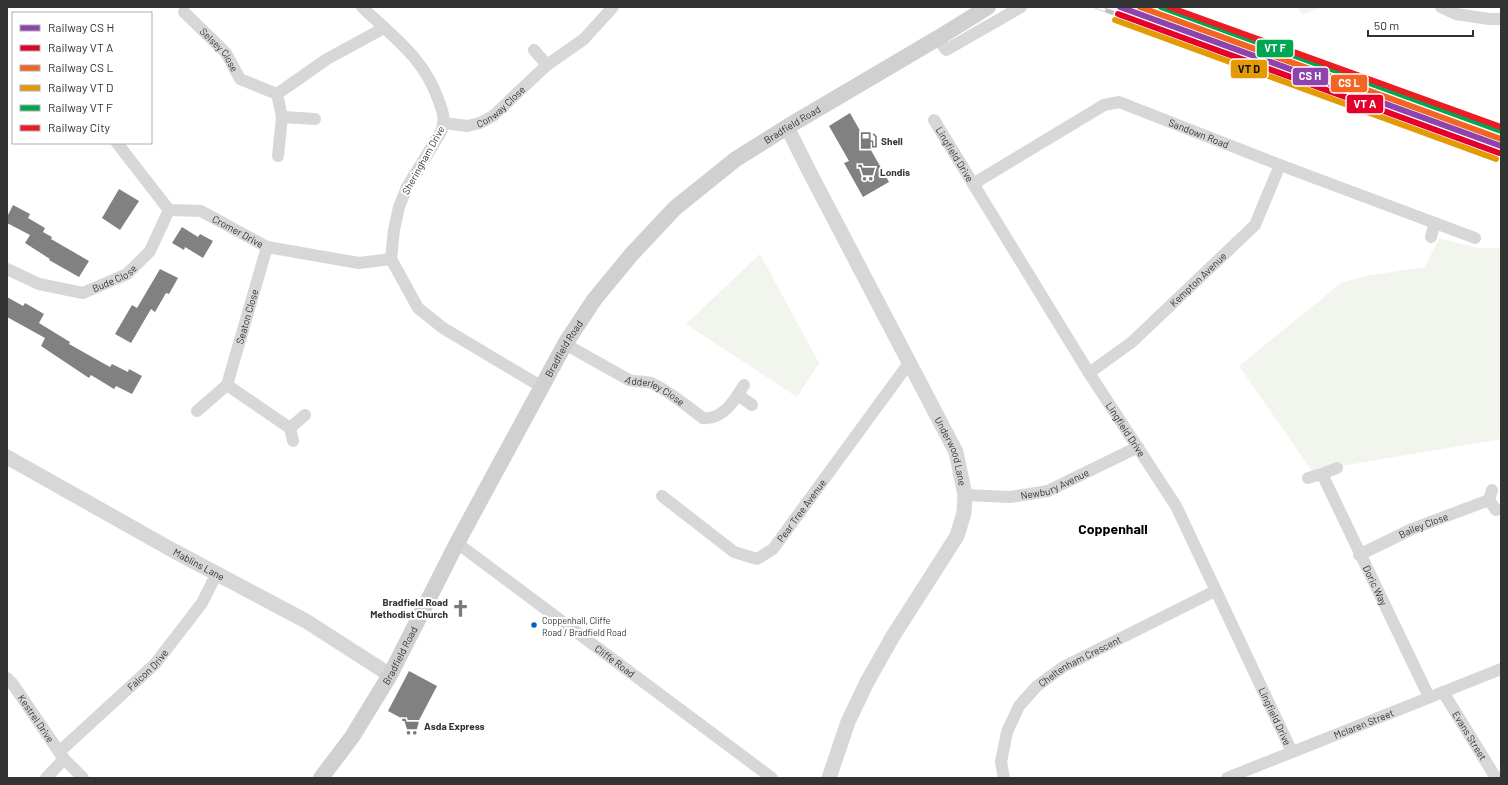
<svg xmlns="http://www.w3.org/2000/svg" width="1508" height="785" font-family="Barlow,sans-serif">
<rect width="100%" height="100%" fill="#fff"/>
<g fill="#f1f5ed">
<path d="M1298,7H1322L1302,15Z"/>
<path d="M1439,238L1477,248H1501V439L1312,471L1239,366L1341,283L1366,276L1425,267Z"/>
<path d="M760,254L819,363L797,397L686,324Z"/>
</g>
<g fill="#818181">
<path d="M850,113L889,182L863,197L844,163L849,161L829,126Z"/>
<path d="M119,189L139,201L120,230L102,218Z"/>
<path d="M13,205L30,214L28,218L45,228L43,232L52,237L51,239L89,261L79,277L49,260L50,259L25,243L30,235L7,223V217Z"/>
<path d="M182,227L198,237L200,234L213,241L203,258L185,247L184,250L172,243Z"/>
<path d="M160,269L178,278L169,294L166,293L155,312L151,309L131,343L115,334L132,305L137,308Z"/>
<path d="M7,297L23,306L25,303L44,314L39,323L70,342L69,344L110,367L112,364L128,372L129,369L142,376L132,394L116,386L114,389L91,375L89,378L41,346L45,338L7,317Z"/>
<path d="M409,671L437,686L416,726L388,711Z"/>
</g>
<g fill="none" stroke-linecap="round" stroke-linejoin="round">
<g stroke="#d7d7d7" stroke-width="12">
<path d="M362,7C392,36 424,58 438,99C443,112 446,119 441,132L407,187L399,207L394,230L391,259L418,308L443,328L542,387"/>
<path d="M1441,7L1456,14L1489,19H1501"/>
<path id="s1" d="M184,12L226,53L240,79L277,94L327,59L384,28"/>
<path d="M938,38L946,50L1021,7"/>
<path d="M534,50L547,65"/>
<path d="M277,94L282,117L278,156"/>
<path d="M282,117L315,119"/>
<path id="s2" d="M934,120L1089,373L1176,506L1292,752"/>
<path id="s3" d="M444,123L467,126L480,123L493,116L547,65L584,39L613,7"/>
<path id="s4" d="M117,143L169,210L201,211L267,247L359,263L391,259"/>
<path id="s5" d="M973,184L1104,105L1119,102L1280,165L1475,238"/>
<path d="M1431,237L1435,223"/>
<path id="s6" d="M7,269L39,284L83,293L127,274L150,251L169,210"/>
<path id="s7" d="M565,344L629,380C636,382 644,381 651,383C667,389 689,408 703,418C723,420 735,400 744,385"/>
<path id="s8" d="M1089,373L1132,342L1255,225L1280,165"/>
<path d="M227,385L290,428L293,441"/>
<path d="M738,395L752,405"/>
<path id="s9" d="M197,411L227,385L267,247"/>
<path d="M290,428L305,415"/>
<path d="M1322,474L1337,468"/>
<path id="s10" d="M1308,478L1322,474L1429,697"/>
<path d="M1492,490L1489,500L1496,510"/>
<path id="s11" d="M965,495L1010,497L1048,491L1138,447"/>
<path id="s12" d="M662,496L734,552L757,559L773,549L909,363"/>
<path id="s13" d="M457,543L772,778"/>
<path id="s14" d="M1359,555L1412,529L1489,500"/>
<path id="s15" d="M7,678L12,683L64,759L83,778"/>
<path id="s16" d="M1443,692L1496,778"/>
<path id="s17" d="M59,752L155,664L202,603L217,573"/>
<path d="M46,778L64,759"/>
<path id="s18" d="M1004,778L1001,762L1007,732L1019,706L1037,686L1063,667L1215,591"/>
<path id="s19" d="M1227,778L1501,669"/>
</g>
<g stroke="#d7d7d7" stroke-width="15">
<path id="s20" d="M787,127L809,171L956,452L965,495L964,513L957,536L893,636L867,682L848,722L829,778"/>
<path id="s21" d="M7,457L174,551L306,621L390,675"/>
</g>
<path stroke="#d0d0d0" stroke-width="16" id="s22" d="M321,778L352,737L390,675L457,543L565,344L594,300L631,255L675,208L736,159L787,127L938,38L988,7"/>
<defs>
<path id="rail" d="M1097,7L1501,155"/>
</defs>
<use href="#rail" stroke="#bebebe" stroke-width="4.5"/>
<use href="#rail" stroke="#fff" stroke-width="3" stroke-dasharray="9" stroke-linecap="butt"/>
<defs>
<path id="rail-1" d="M1120,7L1501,146"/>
<path id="rail-2" d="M1118,14L1499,153"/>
<path id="rail-3" d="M1140,7L1501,139"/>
<path id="rail-4" d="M1115,20L1496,159"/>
<path id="rail-5" d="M1161,7L1501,131"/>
<path id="rail-6" d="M1169,7L1501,127"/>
</defs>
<use href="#rail-1" stroke="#fff" stroke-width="9"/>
<use href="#rail-2" stroke="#fff" stroke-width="9"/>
<use href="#rail-3" stroke="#fff" stroke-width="9"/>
<use href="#rail-4" stroke="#fff" stroke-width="9"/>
<use href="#rail-5" stroke="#fff" stroke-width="9"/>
<use href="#rail-6" stroke="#fff" stroke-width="9"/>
<use href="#rail-1" stroke="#8e44ad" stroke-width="6"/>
<use href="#rail-2" stroke="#e4002b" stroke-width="6"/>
<use href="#rail-3" stroke="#f26522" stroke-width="6"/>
<use href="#rail-4" stroke="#e39a05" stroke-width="6"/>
<use href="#rail-5" stroke="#00a651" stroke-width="6"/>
<use href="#rail-6" stroke="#ed1c24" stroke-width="6"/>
</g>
<defs>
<symbol id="fuel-bare" viewBox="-9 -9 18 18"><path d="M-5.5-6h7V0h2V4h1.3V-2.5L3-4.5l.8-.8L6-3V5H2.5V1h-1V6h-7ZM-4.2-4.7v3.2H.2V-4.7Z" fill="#7a7a7a" stroke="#fff" stroke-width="2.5" paint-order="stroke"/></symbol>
<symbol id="supermarket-bare" viewBox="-9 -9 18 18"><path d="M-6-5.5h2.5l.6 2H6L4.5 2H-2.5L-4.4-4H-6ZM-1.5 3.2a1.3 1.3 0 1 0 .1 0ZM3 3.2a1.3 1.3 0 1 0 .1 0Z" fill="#7a7a7a" stroke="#fff" stroke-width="2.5" paint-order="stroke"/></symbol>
<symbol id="church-bare" viewBox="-9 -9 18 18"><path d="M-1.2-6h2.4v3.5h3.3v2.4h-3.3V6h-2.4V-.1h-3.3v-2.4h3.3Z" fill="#7a7a7a" stroke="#fff" stroke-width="2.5" paint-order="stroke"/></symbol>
</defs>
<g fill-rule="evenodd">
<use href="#fuel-bare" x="856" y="128" width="25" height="25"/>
<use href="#supermarket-bare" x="854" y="160" width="25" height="25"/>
<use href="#church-bare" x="448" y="596" width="25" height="25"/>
<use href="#supermarket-bare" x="398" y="714" width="25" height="25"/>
</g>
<circle fill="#0065bd" stroke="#fff" stroke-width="1.5" cx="534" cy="625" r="3.5"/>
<g text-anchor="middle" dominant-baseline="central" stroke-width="4" stroke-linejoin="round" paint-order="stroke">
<g font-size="9" fill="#333" stroke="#fff" text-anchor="start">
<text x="542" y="620">Coppenhall, Cliffe<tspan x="542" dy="12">Road / Bradfield Road</tspan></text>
</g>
<g font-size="10" fill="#333" stroke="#fff">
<text stroke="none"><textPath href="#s1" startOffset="52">Selsey Close</textPath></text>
<text stroke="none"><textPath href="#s3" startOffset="63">Conway Close</textPath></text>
<text stroke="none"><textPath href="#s22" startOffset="818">Bradfield Road</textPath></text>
<text stroke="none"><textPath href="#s5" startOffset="254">Sandown Road</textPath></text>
<text stroke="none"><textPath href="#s2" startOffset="40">Lingfield Drive</textPath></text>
<text transform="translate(423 160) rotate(-61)">Sheringham Drive</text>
<text stroke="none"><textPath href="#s4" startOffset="159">Cromer Drive</textPath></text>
<text stroke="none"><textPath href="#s6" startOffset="115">Bude Close</textPath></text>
<text stroke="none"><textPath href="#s8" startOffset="144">Kempton Avenue</textPath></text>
<text stroke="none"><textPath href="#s9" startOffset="111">Seaton Close</textPath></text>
<text stroke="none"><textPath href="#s22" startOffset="494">Bradfield Road</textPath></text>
<text stroke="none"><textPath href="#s7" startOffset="102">Adderley Close</textPath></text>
<text stroke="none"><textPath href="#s2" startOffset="364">Lingfield Drive</textPath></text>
<text stroke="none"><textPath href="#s20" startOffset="364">Underwood Lane</textPath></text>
<text stroke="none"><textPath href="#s11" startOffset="92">Newbury Avenue</textPath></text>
<text stroke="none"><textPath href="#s12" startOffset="182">Pear Tree Avenue</textPath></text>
<text stroke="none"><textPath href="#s14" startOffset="71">Bailey Close</textPath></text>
<text stroke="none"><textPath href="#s21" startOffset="220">Mablins Lane</textPath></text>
<text stroke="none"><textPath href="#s10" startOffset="138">Doric Way</textPath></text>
<text stroke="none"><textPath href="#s22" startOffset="146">Bradfield Road</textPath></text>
<text stroke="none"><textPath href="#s13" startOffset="197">Cliffe Road</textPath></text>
<text stroke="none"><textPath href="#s18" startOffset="152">Cheltenham Crescent</textPath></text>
<text stroke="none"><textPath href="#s17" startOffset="121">Falcon Drive</textPath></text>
<text stroke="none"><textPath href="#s2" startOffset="688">Lingfield Drive</textPath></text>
<text stroke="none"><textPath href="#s15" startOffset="50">Kestrel Drive</textPath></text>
<text stroke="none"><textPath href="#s19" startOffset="147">Mclaren Street</textPath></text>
<text stroke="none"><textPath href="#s16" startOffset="51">Evans Street</textPath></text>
</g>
<g font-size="10" font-weight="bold" fill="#333" stroke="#fff" text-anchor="start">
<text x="881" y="141">Shell</text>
<text x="880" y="172">Londis</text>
<text x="448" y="602" text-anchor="end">Bradfield Road<tspan x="448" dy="12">Methodist Church</tspan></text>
<text x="424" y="726">Asda Express</text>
</g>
<g font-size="14" font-weight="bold" fill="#000" stroke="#fff">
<text x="1113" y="528">Coppenhall</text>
</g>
</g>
<g stroke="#fff" stroke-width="1.5">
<rect x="1256" y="39" width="38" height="19" rx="4" fill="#00a651"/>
<rect x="1230" y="59" width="38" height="20" rx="4" fill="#e39a05"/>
<rect x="1292" y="67" width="37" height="19" rx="4" fill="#8e44ad"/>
<rect x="1330" y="74" width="38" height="19" rx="4" fill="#f26522"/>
<rect x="1346" y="94" width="38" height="20" rx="4" fill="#e4002b"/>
</g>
<g font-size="11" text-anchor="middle" font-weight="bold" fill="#fff">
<text x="1275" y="52">VT F</text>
<text x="1310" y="80">CS H</text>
<text x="1349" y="87">CS L</text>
<text x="1365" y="108">VT A</text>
</g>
<g font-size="11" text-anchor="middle" font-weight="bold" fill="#111">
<text x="1249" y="73">VT D</text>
</g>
<rect width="1508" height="785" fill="none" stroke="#333333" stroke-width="16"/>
<rect x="12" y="12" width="140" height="132" fill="#ffffff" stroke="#adadad"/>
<rect x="20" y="25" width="20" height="6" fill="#8e44ad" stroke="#adadad"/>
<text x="48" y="32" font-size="12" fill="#333333">Railway CS H</text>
<rect x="20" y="45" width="20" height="6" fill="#e4002b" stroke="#adadad"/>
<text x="48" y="52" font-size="12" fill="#333333">Railway VT A</text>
<rect x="20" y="65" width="20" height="6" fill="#f26522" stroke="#adadad"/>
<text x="48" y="72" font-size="12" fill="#333333">Railway CS L</text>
<rect x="20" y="85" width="20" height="6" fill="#e39a05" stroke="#adadad"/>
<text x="48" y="92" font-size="12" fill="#333333">Railway VT D</text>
<rect x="20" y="105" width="20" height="6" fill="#00a651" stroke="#adadad"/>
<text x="48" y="112" font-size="12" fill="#333333">Railway VT F</text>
<rect x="20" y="125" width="20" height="6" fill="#ed1c24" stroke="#adadad"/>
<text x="48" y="132" font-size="12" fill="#333333">Railway City</text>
<path d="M1368 30v6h105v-6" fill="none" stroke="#333333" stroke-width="2"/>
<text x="1374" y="30" font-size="12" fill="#333333" stroke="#ffffff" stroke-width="3" paint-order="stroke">50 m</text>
</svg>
